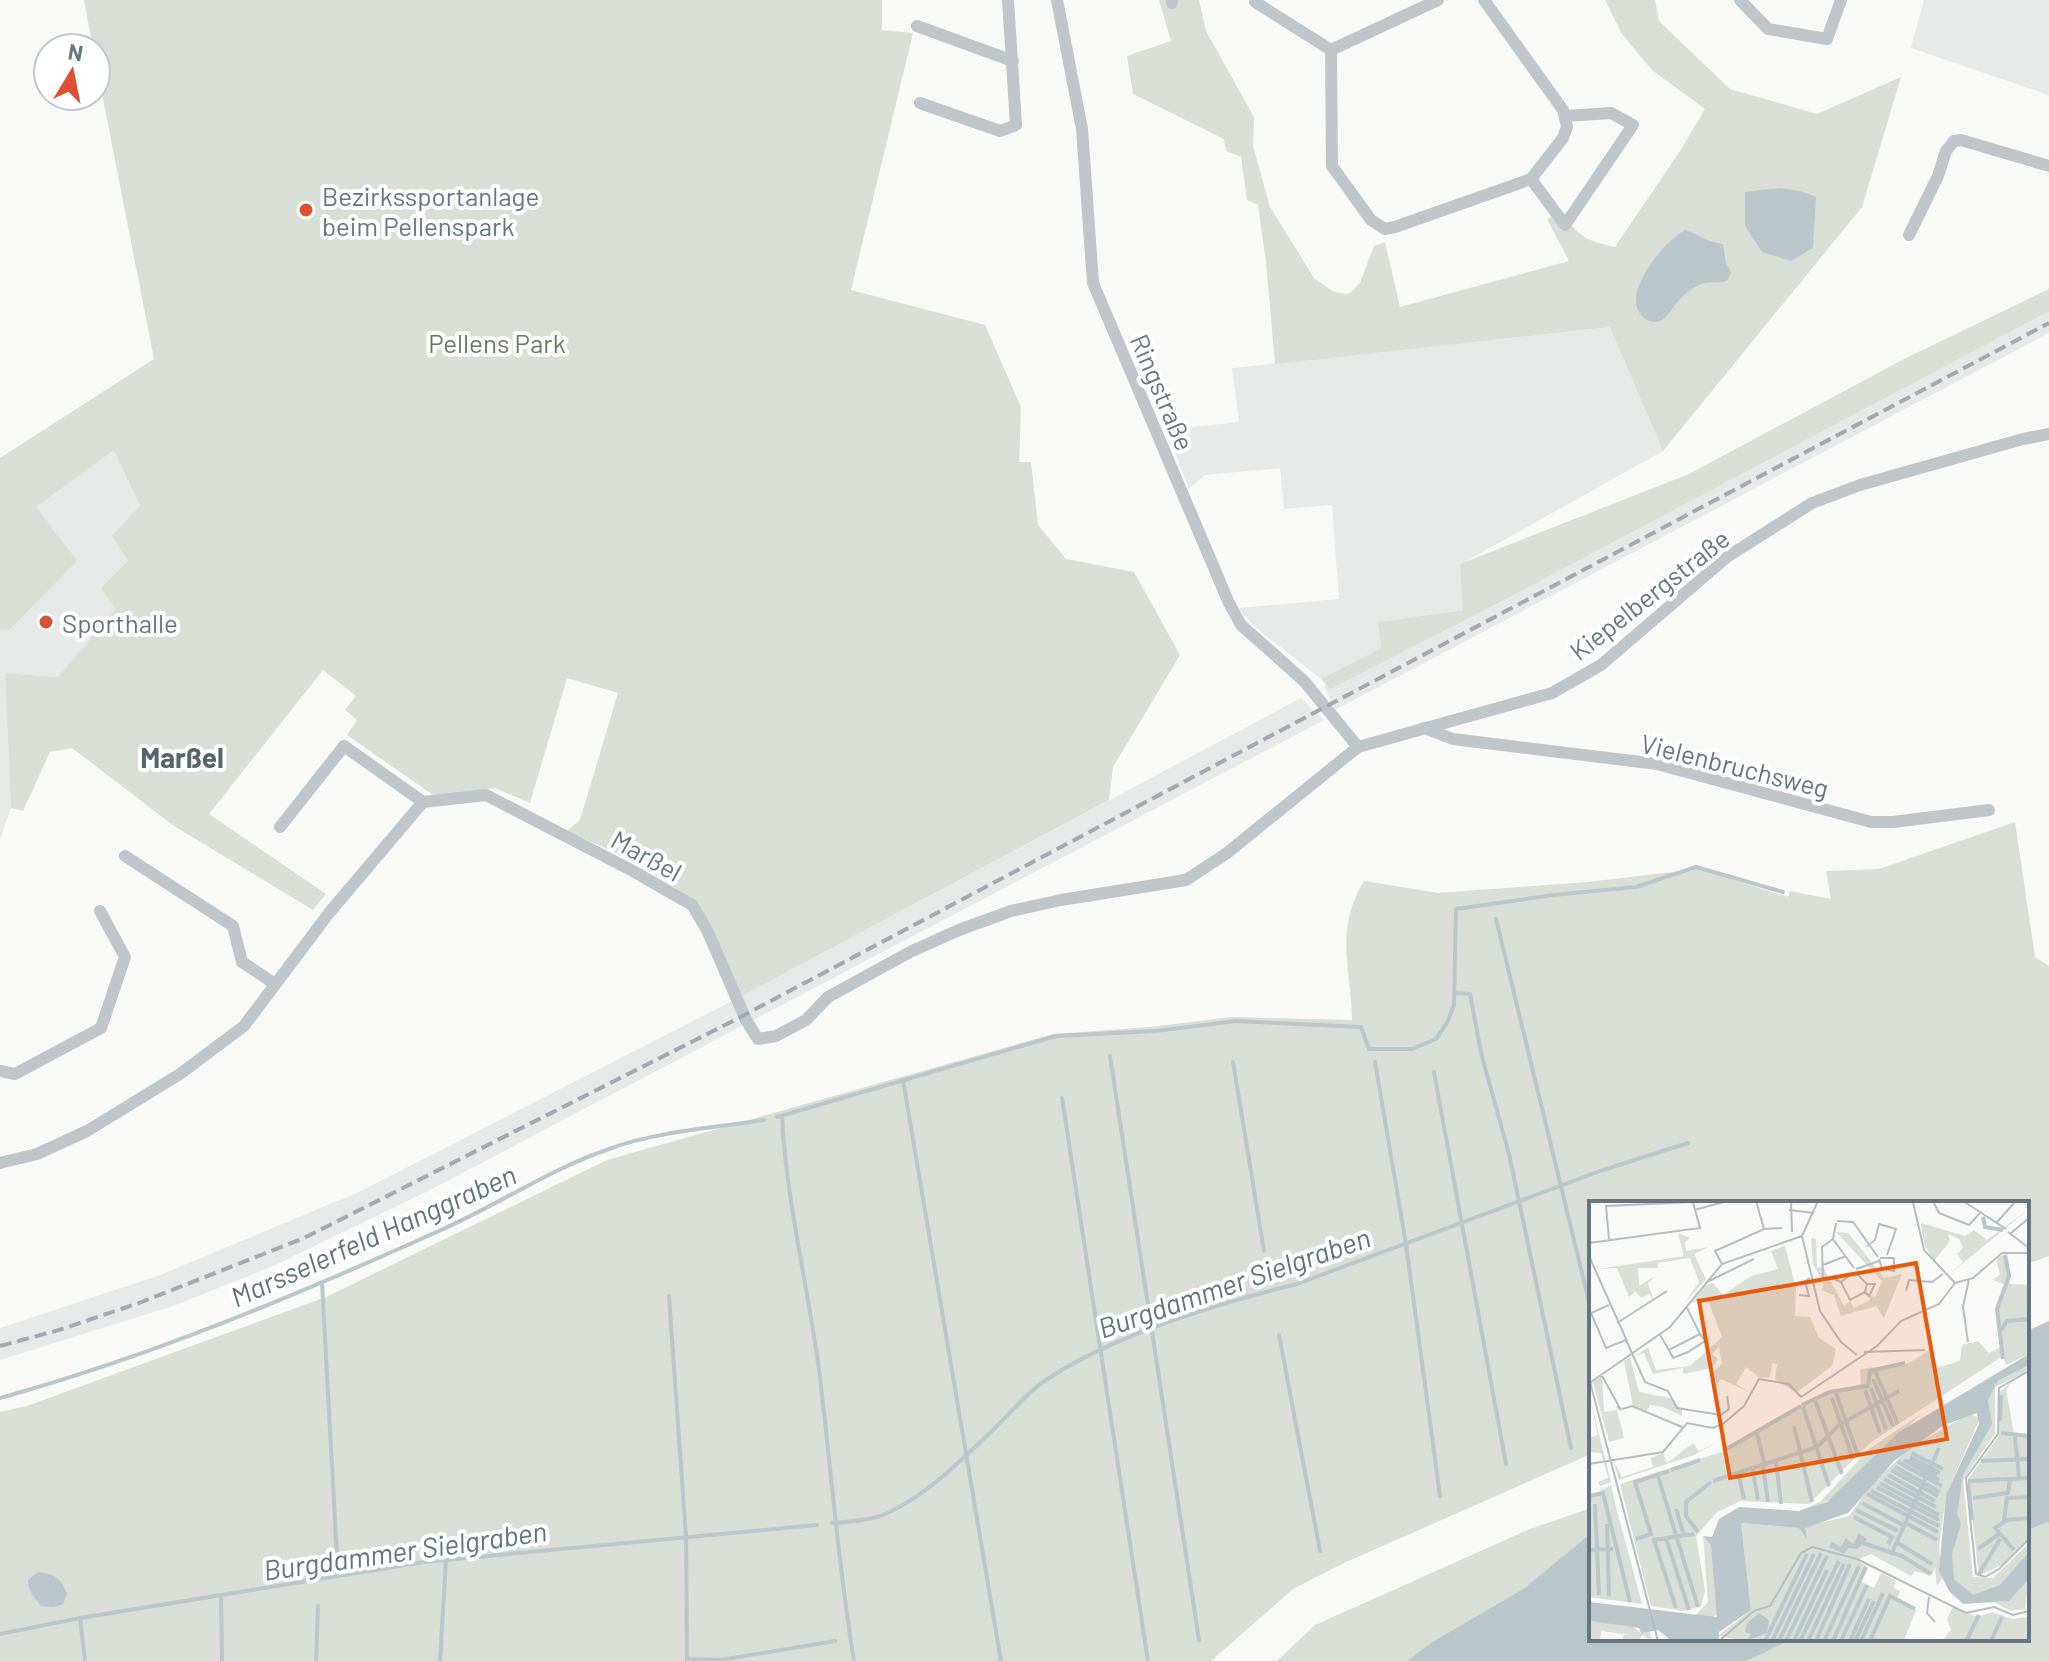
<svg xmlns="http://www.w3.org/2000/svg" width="2049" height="1661" font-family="Barlow,sans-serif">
<rect width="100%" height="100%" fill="#f9f9f7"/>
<g fill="#e7e8e8">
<path d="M1924,0H2049V95L1911,48Z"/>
<path d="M2049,304V333L1335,710L1324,686L1492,600Z"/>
<path d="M1611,327L1663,451L1461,564L1463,610L1379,622L1381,648L1321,679L1260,631L1243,614L1239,608L1339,599L1332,505L1284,509L1280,468L1205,475L1189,489L1166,430L1239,422L1232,368Z"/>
<path d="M114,449L140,506L117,609L58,677L5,673L11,808L0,839V629L9,630L36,507Z"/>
<path d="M1301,698L1324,720L428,1191L271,1267L173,1306L0,1360V1328L160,1275L359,1192L742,996Z"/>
</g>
<g fill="#d9ded6">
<path d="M84,0H882V30L913,33L851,290L985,325L1021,407L1019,462H1031L1038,525L1066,559L1134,572L1180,655L1113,767L1109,800L742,996L711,927L695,901L632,860L567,831L580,820L618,693L567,678L530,803L495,788L436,797L347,735L357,720L345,710L356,696L323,670L209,814L326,894L313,910L174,826L72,748L50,752L23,811L11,808L5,673L58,677L116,609L101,588L128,561L112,536L140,506L114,450L36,507L77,561L9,630L0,629V458L154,359L96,63V48H93Z"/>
<path d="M1159,0H1199L1206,31L1254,117L1253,146L1270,207L1314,278L1334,292L1349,294L1360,283L1374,246L1385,242L1400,307L1569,261L1547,219L1562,213C1579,237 1587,241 1615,247L1682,148L1705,109L1652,70L1622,34L1605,0H1655L1659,21L1730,89L1817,114L1901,77L1862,207L1663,451L1610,327L1275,364L1266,262L1258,205L1247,200L1241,157L1226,151L1224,139L1133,94L1127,56L1171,41Z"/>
<path d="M2049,289V311L1498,603L1330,689L1321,679L1381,648L1378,622L1463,610L1460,564L1689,474L1906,358Z"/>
<path d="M2015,822L2035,957L2049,966V1256L2027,1264V1203H1591V1454L1344,1563L1293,1589L1211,1661H0V1412L27,1406L326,1297L607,1160L1053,1034L1150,1027L1232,1017L1352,1020C1351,967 1334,931 1364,881L1438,893L1588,882L1698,869L1788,897L1790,891L1831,899L1826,871L1879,869Z"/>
<path d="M1591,1508V1533L1523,1589L1432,1642L1407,1661H1277L1315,1625L1530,1529Z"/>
<path d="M2049,1522V1661H1747L1792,1639H2027V1530Z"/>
</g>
<g fill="#bac6ca">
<path d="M1779,188L1800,191L1816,197L1813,248L1791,261L1762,252L1745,226V192Z"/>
<path d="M1685,230C1699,234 1708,243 1723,244L1726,264L1731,272L1728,280C1719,284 1713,281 1704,283C1696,285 1689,291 1683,296C1674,304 1668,319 1658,322C1652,323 1645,320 1642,316C1620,293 1665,241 1685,230Z"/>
<path d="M2049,1321V1522L2027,1530V1331Z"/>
<path d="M1591,1533V1639H1792L1747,1661H1407L1432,1642L1523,1589Z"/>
<path d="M38,1572C55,1574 61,1578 67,1594L63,1604L53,1607L41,1606C34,1597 28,1591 28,1580Z"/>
</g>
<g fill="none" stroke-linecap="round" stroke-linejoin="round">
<g stroke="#bac6ca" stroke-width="4">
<path d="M1496,919L1591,1310"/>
<path d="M1455,993L1470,994L1481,1053L1509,1154L1571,1448"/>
<path d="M1110,1056L1199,1640"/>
<path d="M1233,1062L1264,1251"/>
<path d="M1375,1062L1406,1244L1440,1496"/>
<path d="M1434,1072L1506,1464"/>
<path d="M903,1080L1001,1661"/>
<path d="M1062,1098L1148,1661"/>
<path d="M782,1116C786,1201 808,1286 819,1370C831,1467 838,1564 854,1661"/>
<path d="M777,1117L1056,1036L1156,1031L1236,1021L1361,1027L1369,1049H1412L1436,1039L1447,1023L1454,1005L1456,909L1553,895L1636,887L1696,867L1783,892"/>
<path d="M322,1283L338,1576"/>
<path d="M669,1296L686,1537L687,1661"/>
<path d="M1279,1335L1320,1551"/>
<path d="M0,1398C152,1356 297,1295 441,1230C498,1205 550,1169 609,1149C658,1131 713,1128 764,1120"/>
<path d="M832,1523C847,1522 865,1521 880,1516C923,1500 967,1455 999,1424C1013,1410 1027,1393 1043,1382C1112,1335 1216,1304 1297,1284L1600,1171L1688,1143"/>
<path d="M221,1595L222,1661"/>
<path d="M80,1618L85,1661"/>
<path d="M0,1634L80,1618L424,1562L817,1525"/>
<path d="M687,1659L721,1660L835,1641"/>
<path d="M316,1661L318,1606"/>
<path d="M440,1661L446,1560"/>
</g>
<g stroke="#c0c5c9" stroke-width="12">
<path d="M1057,0L1082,129L1093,283L1229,603L1241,625L1304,681L1358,747"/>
<path d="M1172,0V3"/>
<path d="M1740,0L1768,29L1827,39L1841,0"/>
<path d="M1255,2L1331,50L1438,0"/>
<path d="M917,26L1013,61"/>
<path d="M1331,50L1332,166L1371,220L1385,229L1395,227L1531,179L1563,138L1567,127L1563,110L1484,0"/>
<path d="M920,103L1000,131L1016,125L1008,0"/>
<path d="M1531,179L1565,225L1633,125L1611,113L1566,116"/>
<path d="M1909,235L1938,176L1946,151L1954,141L1961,140L2049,166"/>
<path d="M1424,728L1453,739L1657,764L1871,822H1893L1989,810"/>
<path d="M280,827L344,746L423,802"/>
<path d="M125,856L233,926L242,962L275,984"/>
<path d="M0,1071L15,1074L101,1028L125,957L100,911"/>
<path d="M0,1163L37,1154L87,1131L180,1074L244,1026L329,913L423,802L486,795L633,871L692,905L707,930L746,1020L758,1039L776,1036L806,1020L828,997L912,951L959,930L1011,911L1061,900L1186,880L1227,853L1358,747L1552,693L1601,665L1727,557L1812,503L1860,485L2023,439L2049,434"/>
</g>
<path stroke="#a2a9ae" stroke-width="4" stroke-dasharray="12 6" stroke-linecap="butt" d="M0,1346L59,1330L139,1303L304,1238L733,1021L2049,323"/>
</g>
<g fill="#dc5134" stroke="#fff" stroke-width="3">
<circle cx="306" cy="210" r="8"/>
<circle cx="46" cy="622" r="8"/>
</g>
<g text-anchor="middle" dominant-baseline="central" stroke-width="8" stroke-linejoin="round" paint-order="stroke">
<g font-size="26" fill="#657681" stroke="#fff" text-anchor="start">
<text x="322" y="195">Bezirkssportanlage<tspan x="322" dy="30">beim Pellenspark</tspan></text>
<text x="62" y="622">Sporthalle</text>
</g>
<g font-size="26" fill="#697964" stroke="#fff">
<text x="497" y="342">Pellens Park</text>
</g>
<g font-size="26" fill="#657681" stroke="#fff">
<text transform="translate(1163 392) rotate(67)">Ringstraße</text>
<text transform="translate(1649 594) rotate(-38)">Kiepelbergstraße</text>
<text transform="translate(1735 765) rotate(14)">Vielenbruchsweg</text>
<text transform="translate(647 855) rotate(29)">Marßel</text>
</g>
<g font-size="28" font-weight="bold" fill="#57646c" stroke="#fff">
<text x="182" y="757">Marßel</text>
</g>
<g font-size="28" font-style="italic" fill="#60757b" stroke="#fff">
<text transform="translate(373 1235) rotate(-24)">Marsselerfeld Hanggraben</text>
<text transform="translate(1234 1282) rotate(-19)">Burgdammer Sielgraben</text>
<text transform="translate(405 1550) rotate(-8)">Burgdammer Sielgraben</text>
</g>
</g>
<g transform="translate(1589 1201)">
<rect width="440" height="440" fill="#f9f9f7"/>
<path d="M440,8L358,75L374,61L368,53L374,47L370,38L359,33L361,40L345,60L335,43L332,22L376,35L385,29L398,39ZM247,31L259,32L261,34L295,77L313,73L295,117L287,105L252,115L245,94L232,89L235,83L224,63L222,37L227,38L228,67L234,66L255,105L261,100L265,107L281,99L280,94L286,96L293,80ZM89,32L101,37L96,41L97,50L120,46L105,53L117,78L95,103L110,81L101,57L69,62V67H49L50,85L66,75L59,82L65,100L60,93L52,97L46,90L40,96L28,67L9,68L95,55ZM196,45L207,87L206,115L221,116L230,137L247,148L243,165L207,192L186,178L188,163L183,162L181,176L171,177L157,166L147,183L160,191L132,178L126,186L123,172L133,163L130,146L123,153L129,158L123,167L94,173V167L64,173L55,152L47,155L59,146L67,169L101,165L133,136L118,96L103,102L117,84L124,82L134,94L162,75L189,68L182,50ZM417,53L421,83L439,84L440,69V153L417,164L414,155L282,241L220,303L152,300L128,311L107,335L116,390L112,405L94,410L62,405L31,283L139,249L196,212L241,190L272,183L271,168L320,162L339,150L350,166L371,160L373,144L389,140L400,152L412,146L409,108L417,84L404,79L411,73L407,57ZM41,156L50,191L81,197L93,208V215L74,206L61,204L57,211L44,205L35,160ZM440,164V170L406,186V232L374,279L384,376L404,377L440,342V362L408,392L376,396L358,376L363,297L392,230L399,197L409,180ZM13,175L15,211L28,209L35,237L20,241L4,181ZM426,178L417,188L425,233H440V336L414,363L390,375L379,278L410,235L411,191ZM0,193L22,281L11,285L9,281L19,277L12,252L0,251V237L9,234ZM332,213L248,295L222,308L210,310L231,301L280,248ZM380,213L391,217L357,294L350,346L353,378L348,385L346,367L342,375L326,370L322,375L282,353L268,359L277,365L271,380L285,387L292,372L306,379L305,387L311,390L308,398L327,409L315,439L162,440L176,429L170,412L158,422L162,433L157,440L129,435L162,409L152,322L210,327L260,315L284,282L321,247ZM129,241L105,254L30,279L24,258L33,276L64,266L62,257L74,252L78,262L104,242L110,250ZM22,284L27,306L53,403L0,396V296ZM114,335L122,344L130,413L119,418L88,415H106L119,401ZM440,378L436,408L422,410L405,401L420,400ZM364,406L388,416L404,411L423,418L440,416V440H353L362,429L358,418ZM0,420L44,426L52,432L60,427L63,440L53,434L50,440H34V434H40L12,430L11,440H0Z" fill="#d9ded6"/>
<path d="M440,153V164L409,180L399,199L403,223L374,274L368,313L372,323L363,353L365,378L384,394L411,384L440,351V378L420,400L374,403L360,390L350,370L357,294L390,223L388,212L355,224L305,260L259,312L216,327L218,338L210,327L152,322L162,409L130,431V440H83L69,429L52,432L50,427L0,420V401L128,416L122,344L114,335L123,336L130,318L150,306L210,310L238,301L310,231ZM270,332L278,338L269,348L259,347L255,353L240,346L243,341L252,346L257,337L264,343ZM170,412L180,419L178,432L157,440L162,433L156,431L158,422Z" fill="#bac6ca"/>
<path fill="none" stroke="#bac6ca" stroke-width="4" d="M394,16L396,26L414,29M412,129L418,120L440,118M414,158L408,108L420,75L416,54M286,170L309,223M284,178L304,225M282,187L297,228M276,189L291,232M247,192L268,252M243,197L264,258M226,199L253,273M213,204L241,191L279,185L281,170L316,162M214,206L240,285M411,220L412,194M205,225L223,301M168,232L175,261M412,232L440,235M426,236L430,276M227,247L250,224L310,190M134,250L212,205M323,252L354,268M321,256L351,272M320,258L348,274M315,259L350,279M187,260L192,303M392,260L440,258M309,261L353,285M174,265L179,301M163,266L169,299M306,266L351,291M82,269L111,259M302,269L349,295M149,272L155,298M299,274L346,300M69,275L109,406M295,278L347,306M124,280L225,247M379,280L440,277M291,282L350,314M379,282L383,319M288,286L350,319M282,290L350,325M278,293L349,331M0,295L14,292L41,401M384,297L419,292L421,278M273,302L314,324M6,303L10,394M87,308L95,334M267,309L309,330M265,316L303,336L299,343M415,319L418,297L440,296M317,322L348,339M18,323L20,395M109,331L97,315V301L122,281M77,337L100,409M47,338L62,333L46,281L80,270M307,341L343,363M274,342L313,355L342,373M389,348L410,333M0,349L24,348M425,349L406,327L418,319L440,317M302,354L350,247M390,373L411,338M87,407L65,339L105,333M176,440L218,353M183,440L225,353M190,440L232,352M197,440L238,355M205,440L238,369M211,440L250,360M219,440L255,363M227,440L261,363M235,440L270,365M244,440L277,366M252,440L278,384M261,440L280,398M266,440L285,400M272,440L294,392M281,440L301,395L326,408M377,440L390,414M402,440L413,416"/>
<path fill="none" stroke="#b5bdc1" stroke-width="2" d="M167,0L175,28M290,0L323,1M344,0L350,12L380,24L391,12M374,0L417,28M202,1L203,31M324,1L335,49L366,82M105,9L139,0M200,9L225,12M248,20L264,21L289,56M408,21L427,0M247,22L244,38L265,67M419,31L440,47M421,33L440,17M213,35L231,110L252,141L268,154M0,42L111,27L104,1L17,5L20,38M278,45L286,39L290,23L307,28L298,54M0,55L38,140M290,58L293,67L305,70V57H291M133,63L126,50L175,28L193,27M234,64L257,55M267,68L290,60M243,77L252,81L265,71M234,79L233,46L244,38M118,81L165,58M252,81L261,99L276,91L278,83L266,71M366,82L384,77L413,52H440M317,90L320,79L343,81L354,73M276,91L280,95L286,83H278M210,94L220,95L216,80L221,77M20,104L2,112L17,147L37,139M28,122L78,90M71,134L80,149L111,133L98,107M37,139L56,181L79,190L88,207L132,214L140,208L138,195M379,141L374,106L380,78M80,149L84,157L99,151L116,140L111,133M275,151L336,149M440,170L410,187L409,233L377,277L387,373L396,376L410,368L440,338M12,173L32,209L28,205M0,177L69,440M2,181L81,126L133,63L213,35L229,0M33,208L43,205L93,226M0,263L74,251L98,222L124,227L135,222L155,205L170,178L200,183L212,196L288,145L312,120L350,103L366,82M340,396L338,412L346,421M130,440L165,410L181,405L212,352L223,346L268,358L377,412L405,406L424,414L440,410"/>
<path fill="#e8590c" fill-opacity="0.15" stroke="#e8590c" stroke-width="4" d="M327,62L358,238L141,277L110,100Z"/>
<rect width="440" height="440" fill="none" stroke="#657681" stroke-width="4"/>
</g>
<g transform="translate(72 72) rotate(10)"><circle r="38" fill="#ffffff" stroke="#c1c8cd" stroke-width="2"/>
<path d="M0-6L14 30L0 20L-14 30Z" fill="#dc5134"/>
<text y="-12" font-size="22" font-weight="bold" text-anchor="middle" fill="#657681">N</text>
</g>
</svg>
